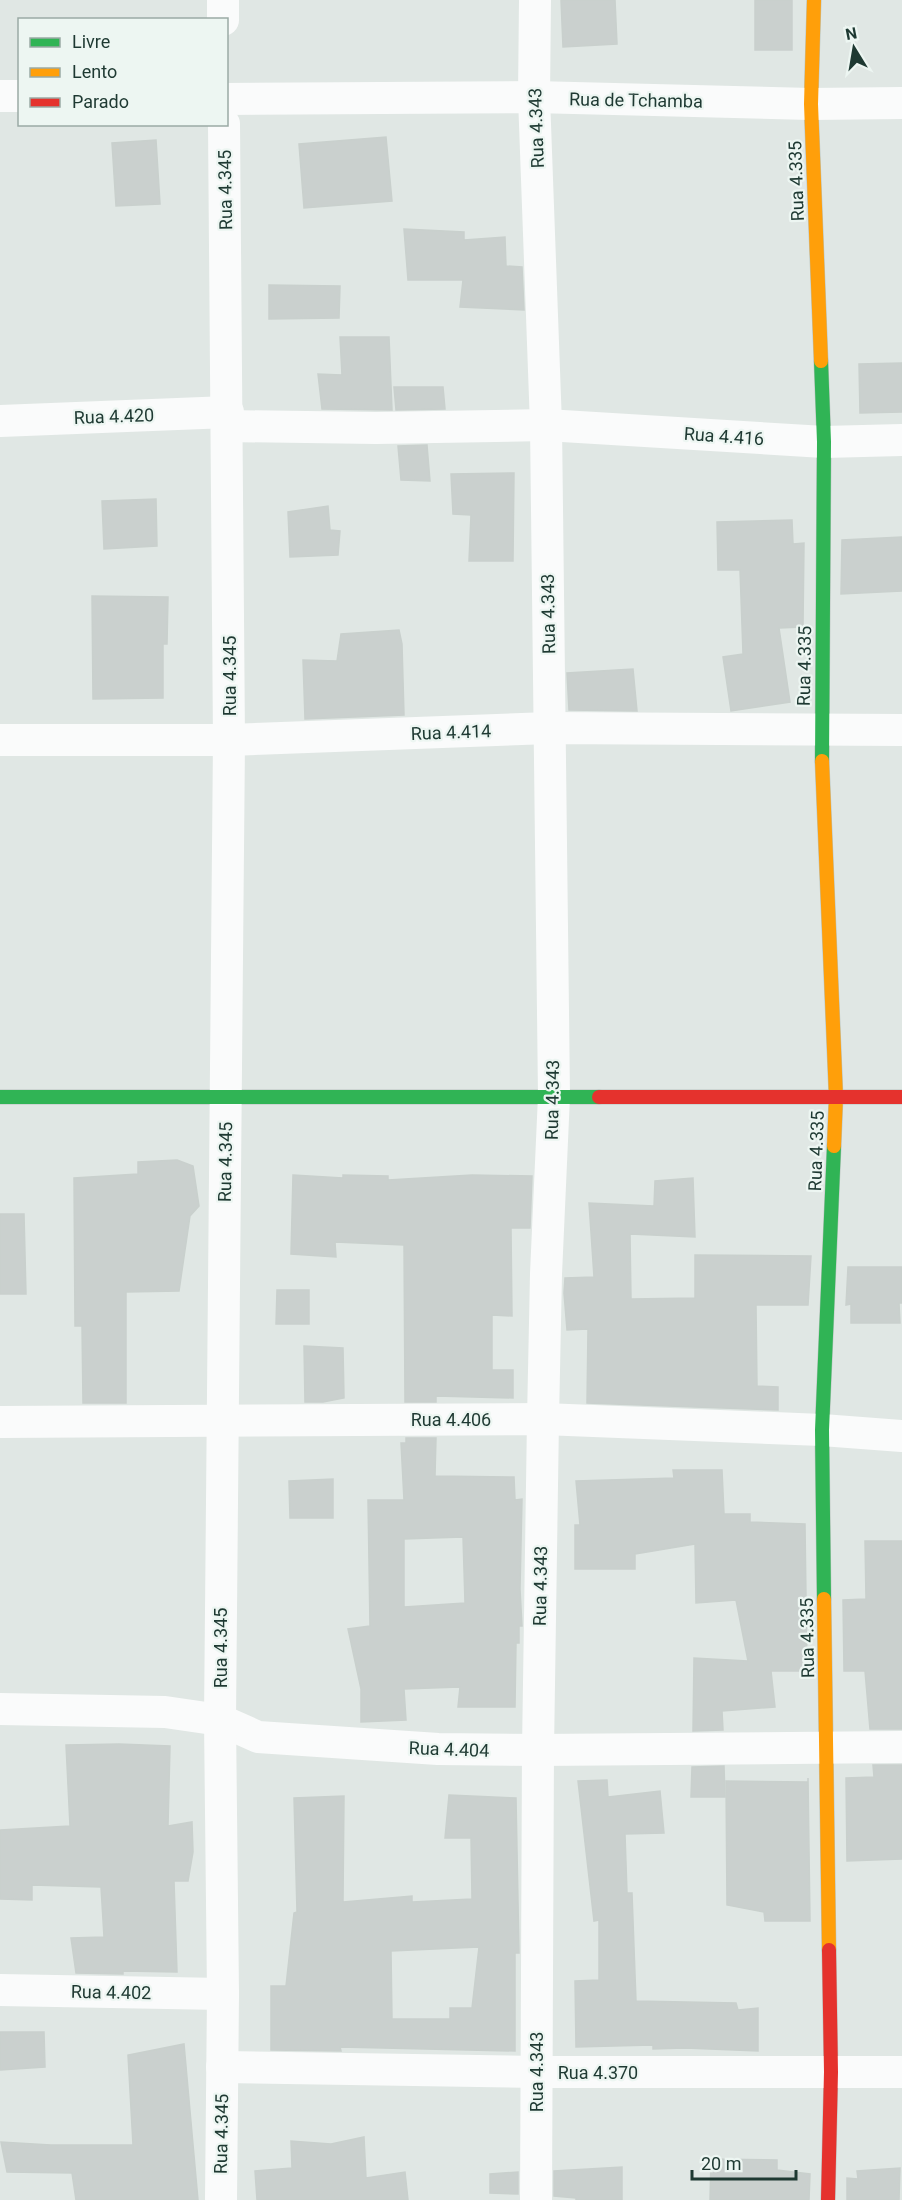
<svg xmlns="http://www.w3.org/2000/svg" width="902" height="2200" font-family="Roboto,sans-serif">
<rect width="100%" height="100%" fill="#e0e7e4"/>
<g fill="#cad0ce" stroke="#c9d0cd" stroke-width="1.5" fill-rule="evenodd">
<path d="M561,0H615L617,44L563,47Z"/>
<rect x="755" y="0" width="37" height="50"/>
<path d="M386,137L392,201L304,208L299,144Z"/>
<path d="M156,140L160,204L116,206L112,143Z"/>
<path d="M404,229L464,232V240L505,237L506,266L522,267L524,310L460,307L463,280H408Z"/>
<path d="M269,285L340,286L339,318L269,319Z"/>
<path d="M340,337H389L392,410L322,409L318,374L342,375Z"/>
<path d="M902,363V412L860,413L859,364Z"/>
<path d="M394,387H443L445,409L396,410Z"/>
<path d="M427,445L430,481L401,480L398,446Z"/>
<path d="M514,473L513,561H469L471,515L453,514L451,474Z"/>
<path d="M156,499L157,546L104,549L102,501Z"/>
<path d="M328,506L330,530L340,531L338,555L290,557L288,512Z"/>
<path d="M792,520L793,544L804,543L803,627L779,628L790,702L731,711L723,657L743,654L740,570H718L717,522Z"/>
<path d="M902,537V591L841,594L842,540Z"/>
<path d="M92,596L168,597L167,644H163V698L93,699Z"/>
<path d="M399,630L402,644L404,715L305,719L303,660L337,661L341,634Z"/>
<path d="M633,669L637,711L569,710L567,673Z"/>
<path d="M177,1160L193,1166L199,1206L190,1216L179,1291L126,1292V1403H83L82,1326H75L74,1178L138,1174V1162Z"/>
<path d="M293,1175L343,1178V1175L388,1176V1180L472,1175L532,1176L530,1228H511L512,1316L492,1315V1370H513V1398L436,1396V1402H405L404,1245L335,1242L336,1257L291,1254Z"/>
<path d="M693,1178L695,1237L630,1234L631,1299L695,1298V1255L811,1256L808,1305H756L757,1386L778,1387V1410L587,1403L588,1329L567,1330L564,1293L565,1278L594,1277L589,1203L654,1206L655,1181Z"/>
<path d="M0,1214H24L26,1294H0Z"/>
<path d="M848,1267H902V1303H899L900,1323H851V1304L846,1305Z"/>
<path d="M277,1290H309V1324H276Z"/>
<path d="M304,1346L343,1348L344,1398L323,1402H305Z"/>
<path d="M406,1438H436L435,1476L514,1477L515,1500L522,1499L520,1589L522,1626H519V1643H516L515,1707H458L460,1687L404,1689L406,1720L361,1722V1689L348,1629L370,1626L368,1500H404L401,1443H406ZM463,1537L465,1603L404,1607V1539Z"/>
<path d="M673,1470H722L724,1514H750V1522L805,1524L807,1671H771L775,1707L722,1711L723,1730L693,1731L694,1658L748,1661L736,1600L696,1603L695,1544L635,1554V1569H575V1525H580L576,1481L674,1478Z"/>
<path d="M333,1479V1518H290L289,1481Z"/>
<path d="M865,1541H902V1729H870L865,1671H844L843,1600L866,1599Z"/>
<path d="M119,1744L170,1746L168,1826L192,1822L193,1852L188,1881H174L177,1972L123,1971V1974L76,1973L71,1938L104,1937L101,1887L32,1885V1900L0,1899V1830L70,1826L66,1745Z"/>
<path d="M873,1765H902V1859L847,1861L846,1778L874,1777Z"/>
<path d="M724,1766L725,1797H691L692,1767Z"/>
<path d="M808,1778L810,1921H765L764,1912L727,1905L726,1781L808,1782Z"/>
<path d="M607,1780L608,1797L660,1791L664,1833L625,1834L627,1893H632L636,2001L736,2003L738,2010L758,2008V2051L685,2048L653,2049V2045L576,2047L575,1981L599,1980V1920L594,1921L578,1781Z"/>
<path d="M449,1795L516,1798L519,1953H515V2051L340,2047L341,2051L271,2050V1986H286L294,1913L297,1912L294,1798L344,1796L343,1902L412,1896V1902L472,1899L471,1838H445ZM479,1947L472,2008H450V2019H392L391,1951Z"/>
<path d="M0,2032H44L45,2067L0,2070Z"/>
<path d="M184,2044L198,2200H76L72,2173L7,2172L1,2142L51,2145H133L128,2055Z"/>
<path d="M364,2137L366,2178L405,2172L408,2200H257L255,2171L292,2168L291,2141L331,2144Z"/>
<path d="M711,2159L777,2160V2170L810,2174L809,2200H710Z"/>
<path d="M622,2167V2200H576V2198L554,2196V2171Z"/>
<path d="M900,2168L899,2200H847V2178L858,2179L857,2171Z"/>
<path d="M518,2172V2194L490,2193V2174Z"/>
</g>
<g fill="none" stroke-linecap="round" stroke-linejoin="round">
<defs>
<g id="fast">
<path d="M821,361L824,442L822,761"/>
<path d="M0,1097H599"/>
<path d="M824,1599L822,1430L834,1146"/>
</g>
<g id="slow">
<path d="M814,0L811,104L821,361"/>
<path d="M822,761L836,1097L834,1146"/>
<path d="M824,1599L829,1950"/>
</g>
<g id="jam">
<path d="M599,1097H902"/>
<path d="M828,2200L831,2072L829,1950"/>
</g>
</defs>
<use href="#fast" stroke="#b9c4bf" stroke-width="15"/>
<use href="#slow" stroke="#b9c4bf" stroke-width="15"/>
<use href="#jam" stroke="#b9c4bf" stroke-width="15"/>
<g stroke="#fafbfb" stroke-width="32">
<path d="M223,0V20"/>
<path d="M535,0L534,97L546,425L554,1096L546,1274L543,1419L538,1750L536,2200"/>
<path d="M0,96H20"/>
<path d="M226,99L534,97L811,104L902,103"/>
<path d="M0,421L228,412"/>
<path d="M227,426L376,428L546,425L824,442L902,440"/>
<path d="M0,740H229L549,728L902,730"/>
<path d="M0,1422L543,1419L822,1430L902,1436"/>
<path d="M0,1709L165,1712L220,1720L258,1737L438,1749L538,1750L902,1747"/>
<path d="M0,1990L223,1994"/>
<path d="M222,2067L536,2072H902"/>
<path d="M221,2200L223,1994L220,1720L229,740L224,124"/>
</g>
<use href="#fast" stroke="#30b455" stroke-width="14"/>
<use href="#slow" stroke="#ff9f0a" stroke-width="14"/>
<use href="#jam" stroke="#e5322d" stroke-width="14"/>
</g>
<g text-anchor="middle" dominant-baseline="central" stroke-width="4.5" stroke-linejoin="round" paint-order="stroke">
<g font-size="18" fill="#1e3932" stroke="#edf6f2">
<text transform="translate(636 100) rotate(1)">Rua de Tchamba</text>
<text transform="translate(536 128) rotate(-92)">Rua 4.343</text>
<text transform="translate(796 181) rotate(-92)">Rua 4.335</text>
<text transform="translate(225 190) rotate(-91)">Rua 4.345</text>
<text transform="translate(114 416) rotate(-2)">Rua 4.420</text>
<text transform="translate(724 436) rotate(4)">Rua 4.416</text>
<text transform="translate(548 614) rotate(-91)">Rua 4.343</text>
<text transform="translate(804 666) rotate(-89)">Rua 4.335</text>
<text transform="translate(229 676) rotate(-90)">Rua 4.345</text>
<text transform="translate(451 732) rotate(-2)">Rua 4.414</text>
<text transform="translate(552 1100) rotate(-89)">Rua 4.343</text>
<text transform="translate(816 1151) rotate(-88)">Rua 4.335</text>
<text transform="translate(225 1162) rotate(-89)">Rua 4.345</text>
<text x="451" y="1419">Rua 4.406</text>
<text transform="translate(540 1586) rotate(-89)">Rua 4.343</text>
<text transform="translate(807 1638) rotate(-91)">Rua 4.335</text>
<text transform="translate(220 1648) rotate(-90)">Rua 4.345</text>
<text transform="translate(449 1749) rotate(2)">Rua 4.404</text>
<text transform="translate(111 1992) rotate(1)">Rua 4.402</text>
<text transform="translate(536 2072) rotate(-90)">Rua 4.343</text>
<text x="598" y="2072">Rua 4.370</text>
<text transform="translate(221 2134) rotate(-89)">Rua 4.345</text>
</g>
</g>
<rect x="18" y="18" width="210" height="108" fill="#edf6f2" stroke="#9aaaa5" stroke-width="1.5"/>
<rect x="30" y="38" width="30" height="9" fill="#30b455" stroke="#9aaaa5" stroke-width="1.5"/>
<text x="72" y="48" font-size="18" fill="#1e3932">Livre</text>
<rect x="30" y="68" width="30" height="9" fill="#ff9f0a" stroke="#9aaaa5" stroke-width="1.5"/>
<text x="72" y="78" font-size="18" fill="#1e3932">Lento</text>
<rect x="30" y="98" width="30" height="9" fill="#e5322d" stroke="#9aaaa5" stroke-width="1.5"/>
<text x="72" y="108" font-size="18" fill="#1e3932">Parado</text>
<g transform="translate(854 48) rotate(349)" stroke="#edf6f2" stroke-width="4.5" paint-order="stroke">
<path d="M0-4.5L10 22L0 15L-10 22Z" fill="#1e3932"/>
<text y="-9" font-size="16" font-weight="bold" text-anchor="middle" fill="#1e3932">N</text>
</g>
<path d="M692 2170v9h104v-9" fill="none" stroke="#1e3932" stroke-width="3"/>
<text x="701" y="2170" font-size="18" fill="#1e3932" stroke="#edf6f2" stroke-width="4.5" paint-order="stroke">20 m</text>
</svg>
